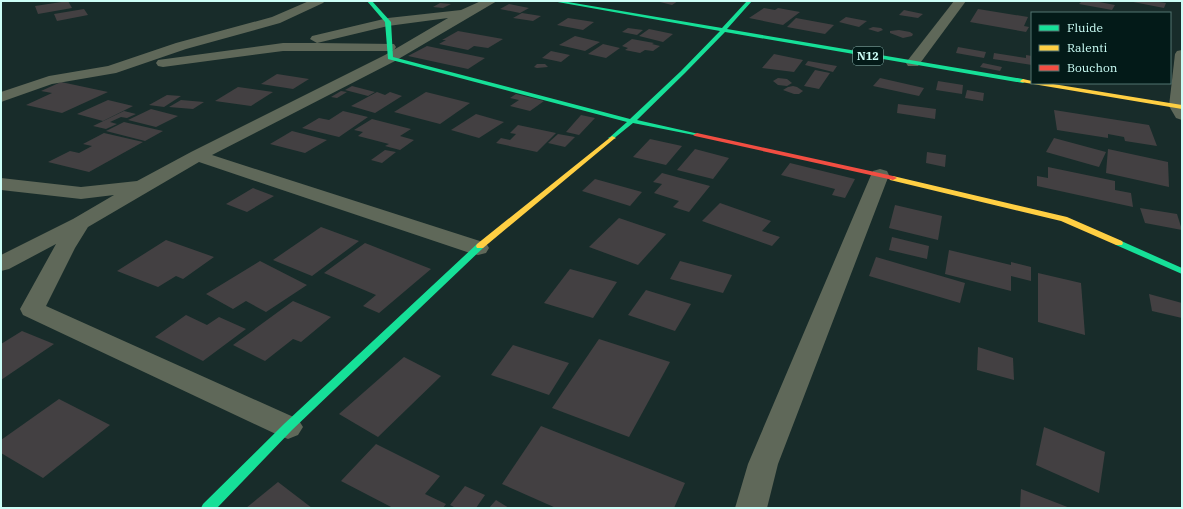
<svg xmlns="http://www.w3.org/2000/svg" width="1183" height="509" font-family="'IBM Plex Serif',serif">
<rect width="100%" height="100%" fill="#182c2a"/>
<g fill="#434042">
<path d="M68,1L72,8L38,14L35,6Z"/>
<path d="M656,1H678L672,5Z"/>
<path d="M1082,1H1094L1115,5L1112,10L1079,4Z"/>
<path d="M1128,1H1152L1166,3L1164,8Z"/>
<path d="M440,3L451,4L443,8L433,7Z"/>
<path d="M509,4L529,8L520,13L500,9Z"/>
<path d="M764,8L775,10L778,8L800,12L783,25L749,18Z"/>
<path d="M84,9L88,15L57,21L54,14Z"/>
<path d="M978,9L1028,17L1024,26L1029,27L1026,32L970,22Z"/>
<path d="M904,10L923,14L918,18L899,15Z"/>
<path d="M522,13L541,16L533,21L513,18Z"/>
<path d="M846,17L867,21L859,27L839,22Z"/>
<path d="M568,18L594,22L583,30L557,25Z"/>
<path d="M796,18L834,25L825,34L787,27Z"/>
<path d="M873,27L881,28L883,30L878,32L868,29Z"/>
<path d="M628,28L643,30L637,35L622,32Z"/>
<path d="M649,29L673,34L663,42L639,36Z"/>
<path d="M899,30L910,32L913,34L912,36L903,38L890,33V31Z"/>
<path d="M458,31L503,39L488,48L474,46L468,50L439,44L446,40H442Z"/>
<path d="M575,36L600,42L585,51L559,45Z"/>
<path d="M632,39L654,43L652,44L660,46L653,51L645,50L640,53L625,50L628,48L622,46Z"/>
<path d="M603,44L620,48L606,58L588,54Z"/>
<path d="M427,46L485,58L468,69L408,56Z"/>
<path d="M958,47L986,52L984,58L956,53Z"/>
<path d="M551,51L570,55L561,62L542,58Z"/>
<path d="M994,53L1026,58V55L1032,56V65L993,59Z"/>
<path d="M774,54L803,60L794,72L762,68Z"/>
<path d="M808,61L837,66L833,72L805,65Z"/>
<path d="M983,63L1002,67L1000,71L980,67Z"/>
<path d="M537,64H545L548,67L537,68L534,67Z"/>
<path d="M815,70L830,73L819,89L804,86Z"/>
<path d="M277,74L309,79L293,89L261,84Z"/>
<path d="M778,78L787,79L792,83L787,86L778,85L773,81Z"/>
<path d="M880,78L924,88L919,96L873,86Z"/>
<path d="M938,81L963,85L962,94L936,90Z"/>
<path d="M61,82L108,92L62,113L26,105L52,93L41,91Z"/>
<path d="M352,86L375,92L368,96L345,90Z"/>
<path d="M793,86L797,87L803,91L799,94H794L783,90L788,87Z"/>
<path d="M238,87L273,92L251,106L215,101Z"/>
<path d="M967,90L984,93L983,101L965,98Z"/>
<path d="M341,91L347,92L337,98L331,97Z"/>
<path d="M377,92L385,95L390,92L402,96L375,113L351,106Z"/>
<path d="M426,92L470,103L440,124L394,112Z"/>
<path d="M516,94L544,101L530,111L510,106L519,100L510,98Z"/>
<path d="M167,95L181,96L164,107L149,105Z"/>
<path d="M108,100L133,106L103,121L77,114Z"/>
<path d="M181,100L204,102L193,109L169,107Z"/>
<path d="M898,104L936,109L935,119L897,113Z"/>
<path d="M151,109L178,116L156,127L128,120Z"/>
<path d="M1054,110L1149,125L1157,146L1125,141L1124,137L1108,134V138L1057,130Z"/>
<path d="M124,111L136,114L127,118L121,117L110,122L117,124L106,129L93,126Z"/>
<path d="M343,111L368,117L339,137L302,128L319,118L329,120Z"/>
<path d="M476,114L504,122L479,138L451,130Z"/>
<path d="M581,115L595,118L579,135L566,132Z"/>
<path d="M372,119L411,129L400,136L414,140L400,150L385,146L389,144L358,136L363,132L354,130Z"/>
<path d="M124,122L163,131L145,141L106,131Z"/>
<path d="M518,125L556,133L537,152L496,143L501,138L510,140L516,134L510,133Z"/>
<path d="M292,131L327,140L305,153L270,144Z"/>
<path d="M104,133L143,142L89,172L48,162L70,151L79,153L92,146L83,144Z"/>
<path d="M558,134L575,137L565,147L548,143Z"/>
<path d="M1054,138L1106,152L1099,167L1046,152Z"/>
<path d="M650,139L682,146L666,165L633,157Z"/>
<path d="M695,149L729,158L713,179L677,170Z"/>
<path d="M1108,149L1168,162L1169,187L1106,173Z"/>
<path d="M385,150L396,152L382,163L371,160Z"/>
<path d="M927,152L946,155L945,167L926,163Z"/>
<path d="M790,163L855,179L845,198L832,195L835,189L781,175Z"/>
<path d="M1048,167L1115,181V190L1131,193L1133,207L1037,186V176L1048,178Z"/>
<path d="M662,173L710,186L689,212L673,207L679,201L654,193L662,184L653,182Z"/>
<path d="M595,179L642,192L630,206L582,191Z"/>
<path d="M253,188L274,196L247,212L226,204Z"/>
<path d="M720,203L771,221L762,231L780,237L772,246L702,221Z"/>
<path d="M895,205L942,216L938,240L889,228Z"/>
<path d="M1140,208L1177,214L1182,230L1145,223Z"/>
<path d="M619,218L666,234L638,265L589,247Z"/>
<path d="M321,227L359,241L312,276L273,260Z"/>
<path d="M892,237L929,246L927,259L889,250Z"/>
<path d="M166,240L214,257L183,279L176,276L158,287L117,271Z"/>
<path d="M365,243L431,269L379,313L363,306L376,295L324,273Z"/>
<path d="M949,250L1011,265V262L1031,267V281L1011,276V291L945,274Z"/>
<path d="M876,257L965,283L960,303L869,276Z"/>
<path d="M260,261L307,285L266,312L246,301L233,309L206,294Z"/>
<path d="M680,261L732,275L723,293L670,279Z"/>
<path d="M570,269L617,282L593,318L544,303Z"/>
<path d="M1038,273L1081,283L1085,335L1038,322Z"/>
<path d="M646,290L691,304L675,331L628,315Z"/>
<path d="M1149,294L1182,303V318L1152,311Z"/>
<path d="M293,301L331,317L301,342L293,339L265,361L233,345Z"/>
<path d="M186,315L207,325L219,317L246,329L203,361L155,337Z"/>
<path d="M22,331L54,344L1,380V344Z"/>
<path d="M599,339L670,362L629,437L552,408Z"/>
<path d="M513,345L569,363L549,395L491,375Z"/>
<path d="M978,347L1013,358L1014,380L977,370Z"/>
<path d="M404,357L441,376L378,437L339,414Z"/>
<path d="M59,399L110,425L43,478L1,453V440Z"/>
<path d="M541,426L685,483L674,508H556L502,484Z"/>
<path d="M1044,427L1105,452L1099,493L1036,465Z"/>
<path d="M376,444L440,476L425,494L446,504L443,508H393L341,481Z"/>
<path d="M278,482L312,508H246Z"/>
<path d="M465,486L485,495L476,508H456L450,505Z"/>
<path d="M1021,489L1070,508H1020Z"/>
<path d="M496,500L509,508H489Z"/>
</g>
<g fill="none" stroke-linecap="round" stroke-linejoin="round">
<g fill="#5f6859" fill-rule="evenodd">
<path d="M309,1H325L323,3L280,23L186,49L116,73L52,84L1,102V92L49,76L108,66L176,43L272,17Z"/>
<path d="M481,1H497L395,61L212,155L486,243L489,248L486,253L478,255L470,253L199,162L88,227L75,248L46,306L298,419L303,427L298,435L288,439L278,435L23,315L20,309L56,244L9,269L1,271V255L73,219L114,195L81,199L1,190V178L81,187L137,181L191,152L385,55L448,18L388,26L317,43L394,44L396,47L394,50L389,51H283L163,67L158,66L156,63L158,60L283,43H317L310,39L312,36L388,18L461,10Z"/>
<path d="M954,1H966L918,66H908L906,63L908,60Z"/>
<path d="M1182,50V120L1176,118L1169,106L1175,54L1177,51Z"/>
<path d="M880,169L887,171L889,175L778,464L767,508H735L748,464L871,175L873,171Z"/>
</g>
<g fill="#16e098" fill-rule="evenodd">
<path d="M367,1H372L391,22L393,57L630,119L681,71L720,31L552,1H562L722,28L747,1H752L727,29L1023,79L1026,81L1023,83L725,32L685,73L637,120L699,134V136L633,123L612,140L608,138L610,137L627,122L388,59L385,22Z"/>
<path d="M1119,240L1182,268V274L1116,245L1115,243Z"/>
<path d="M480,243L483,244L484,246L483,248L292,430L217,508H201L203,504L284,424L477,244Z"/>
</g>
<g fill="#ffcf43" fill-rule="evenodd">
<path d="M1023,79L1032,81V83H1047L1182,105V109L1021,82L1020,81Z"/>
<path d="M612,136L616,138L614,139L483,248H477L476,246L477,244Z"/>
<path d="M890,176H893L1067,217L1122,241L1123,243L1122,245H1116L1061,221L890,180L889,178Z"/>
</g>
<path fill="#f24e42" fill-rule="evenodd" d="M697,133L893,176L897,178L893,180L695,136L693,135Z"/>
</g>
<g text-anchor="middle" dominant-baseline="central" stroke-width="3" stroke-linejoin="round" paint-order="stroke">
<rect fill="#031a18" stroke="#90bab4" stroke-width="1" x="853" y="47" width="30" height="18" rx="3"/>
<g font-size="11" font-weight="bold" fill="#ccfef7">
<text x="868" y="56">N12</text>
</g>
</g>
<rect width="1183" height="509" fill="none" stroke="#ccfef7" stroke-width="4"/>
<rect x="1031" y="12" width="140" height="72" fill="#031a18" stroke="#537571"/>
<rect x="1039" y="25" width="20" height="6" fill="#16e098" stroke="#537571"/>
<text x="1067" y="32" font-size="12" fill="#ccfef7">Fluide</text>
<rect x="1039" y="45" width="20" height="6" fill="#ffcf43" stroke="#537571"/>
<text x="1067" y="52" font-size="12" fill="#ccfef7">Ralenti</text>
<rect x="1039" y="65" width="20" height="6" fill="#f24e42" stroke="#537571"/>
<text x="1067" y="72" font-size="12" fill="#ccfef7">Bouchon</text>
</svg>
